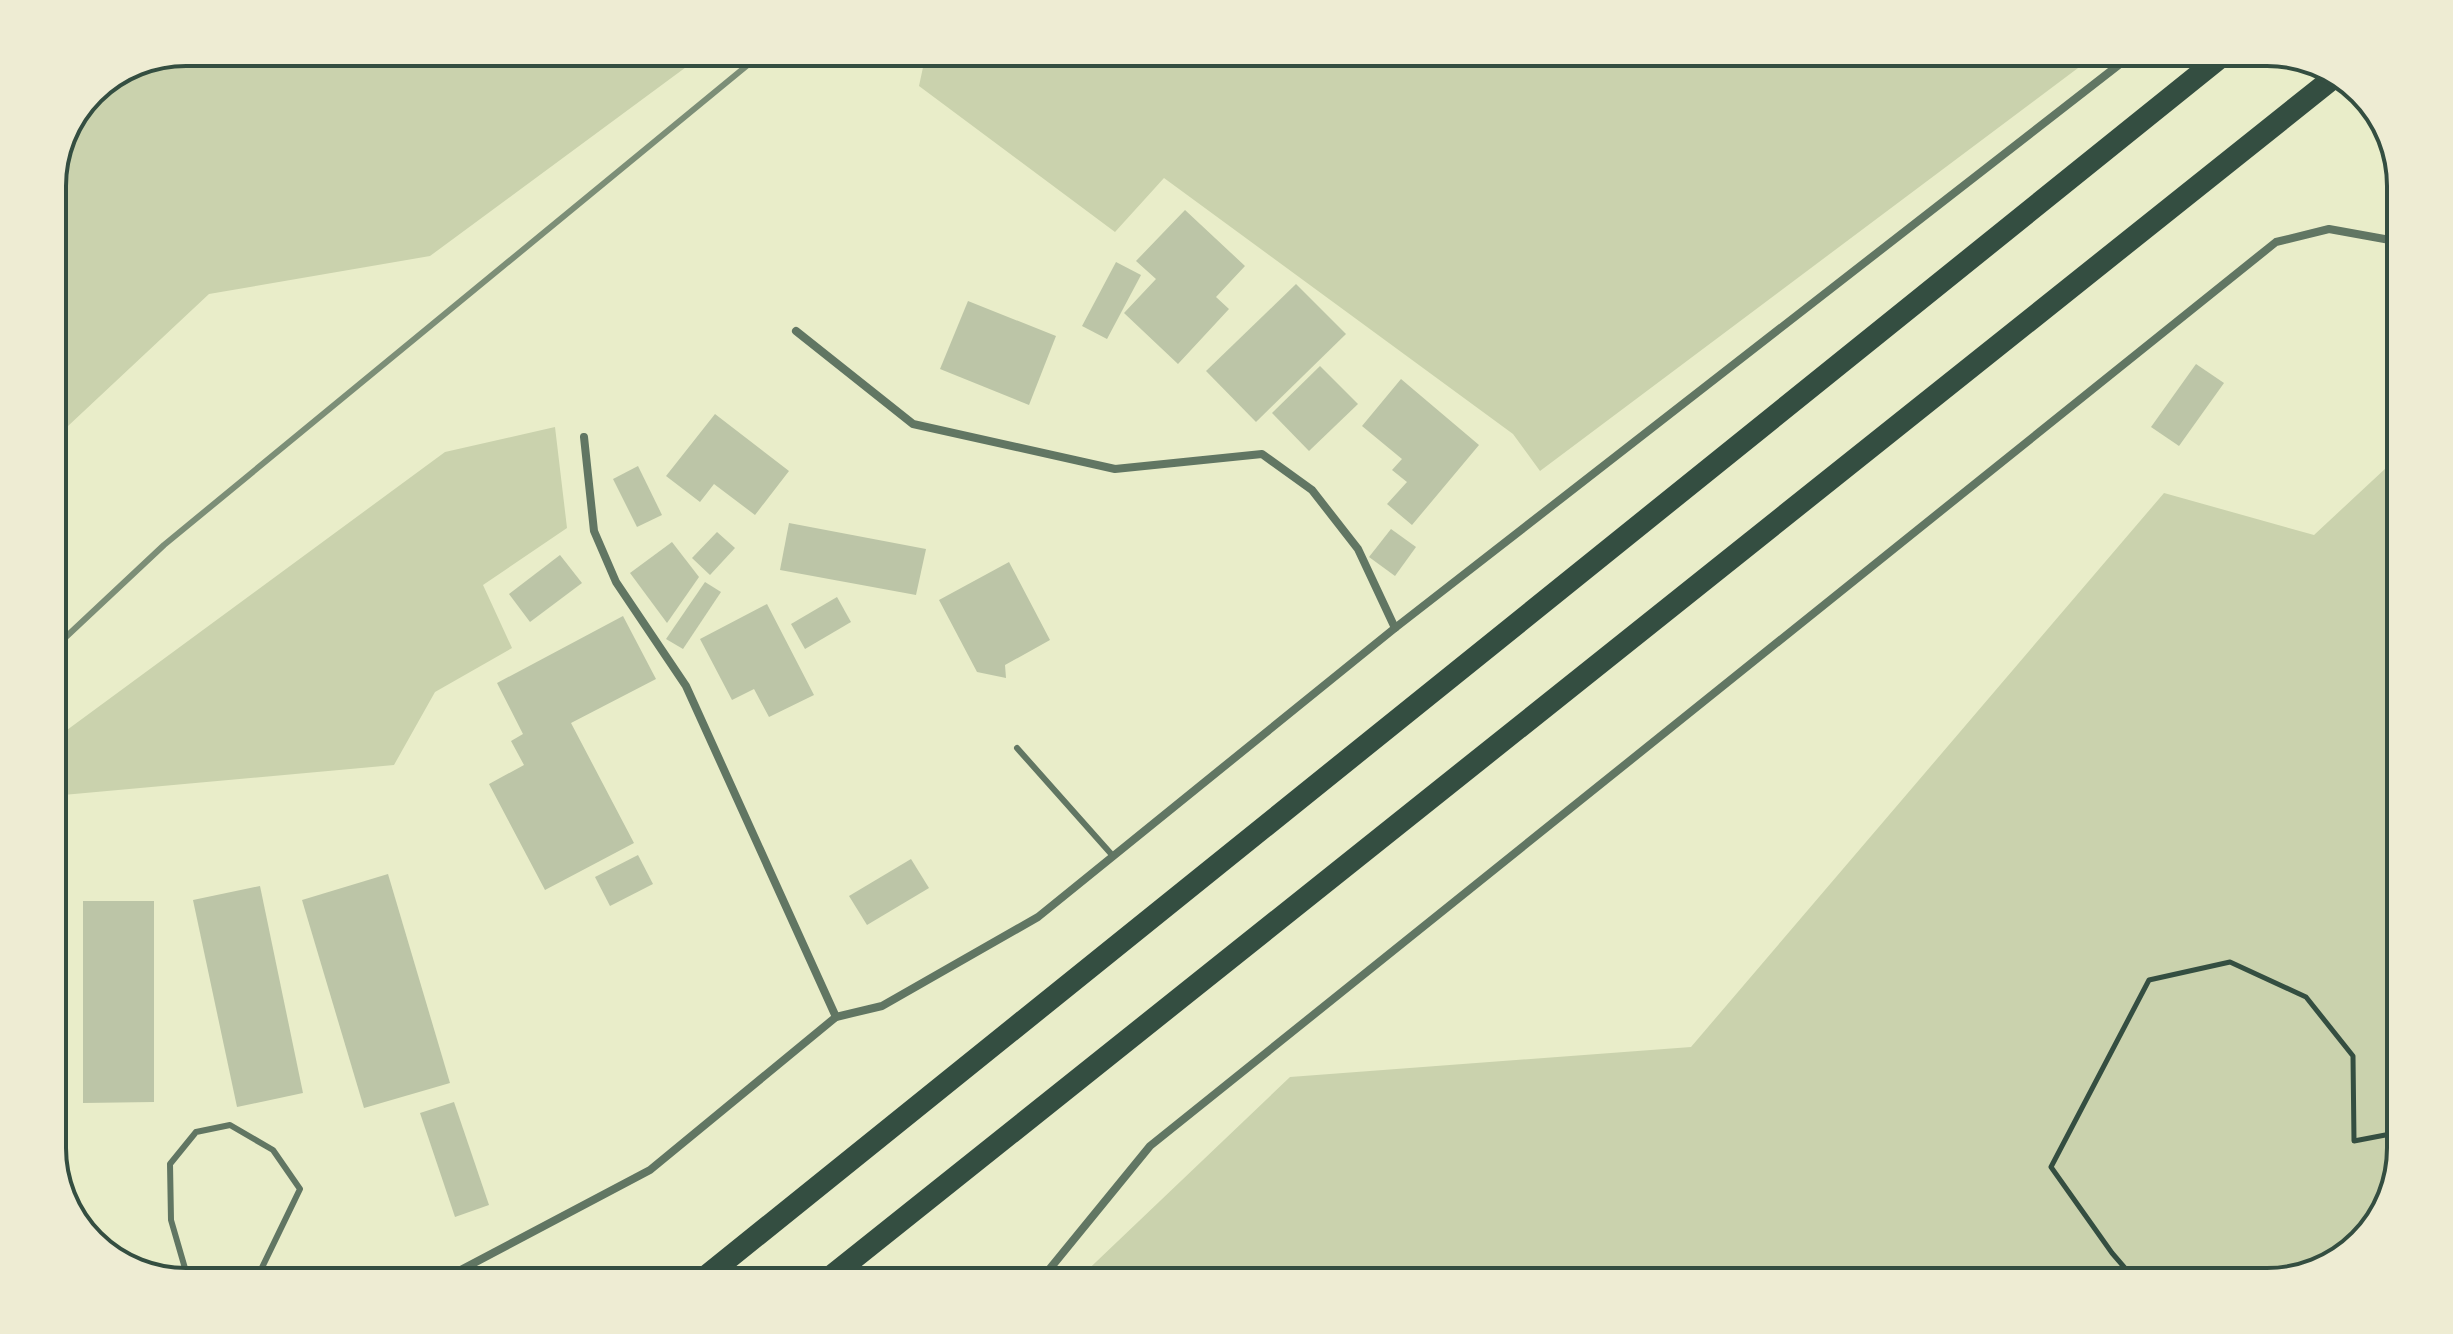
<svg xmlns="http://www.w3.org/2000/svg" width="2453" height="1334" font-family="Roboto,sans-serif">
<rect width="100%" height="100%" fill="#e9edc9"/>
<g fill="#cad2ad">
<path d="M2098,53L1540,471L1513,434L1164,178L1115,232L919,86L925,58Z"/>
<path d="M697,59L430,256L209,294L52,441V178L92,91L135,62Z"/>
<path d="M555,427L567,528L483,585L512,648L435,692L394,765L52,796V741L445,452Z"/>
<path d="M2401,454V1148L2387,1208L2341,1260L2267,1282H1075L1290,1077L1691,1047L2164,493L2314,535Z"/>
</g>
<g fill="#bcc5a7">
<path d="M1185,210L1245,266L1216,297L1229,309L1178,364L1124,313L1156,279L1136,261Z"/>
<path d="M1116,262L1141,275L1107,339L1082,326Z"/>
<path d="M1296,284L1346,334L1256,422L1206,371Z"/>
<path d="M968,301L1056,336L1029,405L940,369Z"/>
<path d="M2196,364L2224,383L2179,446L2151,427Z"/>
<path d="M1320,366L1358,404L1309,451L1272,413Z"/>
<path d="M1401,379L1479,445L1412,525L1387,504L1407,482L1392,470L1402,459L1362,426Z"/>
<path d="M715,414L789,471L755,515L714,484L700,502L666,476Z"/>
<path d="M638,466L662,515L637,527L613,479Z"/>
<path d="M789,523L926,549L916,595L780,570Z"/>
<path d="M1391,529L1416,547L1395,576L1369,557Z"/>
<path d="M717,532L735,548L710,575L692,558Z"/>
<path d="M672,542L699,577L667,623L630,573Z"/>
<path d="M560,555L582,583L530,622L509,594Z"/>
<path d="M1009,562L1050,640L1005,665L1006,678L977,672L939,600Z"/>
<path d="M705,582L721,592L683,649L666,639Z"/>
<path d="M837,597L851,622L805,649L791,624Z"/>
<path d="M767,604L814,695L769,717L754,689L732,700L700,639Z"/>
<path d="M623,616L656,679L571,723L634,843L545,890L489,784L524,765L511,741L523,734L497,683Z"/>
<path d="M638,855L653,884L610,906L595,877Z"/>
<path d="M911,859L929,888L867,925L849,896Z"/>
<path d="M388,874L450,1083L364,1108L302,900Z"/>
<path d="M260,886L303,1093L237,1107L193,900Z"/>
<path d="M83,901H154V1102L83,1103Z"/>
<path d="M454,1102L489,1205L455,1217L420,1113Z"/>
</g>
<g fill="none" stroke-linecap="round" stroke-linejoin="round">
<path stroke="#344e41" stroke-width="5" d="M2137,1282L2112,1253L2051,1167L2149,980L2230,962L2306,997L2353,1056L2354,1141L2401,1132"/>
<g stroke="#617663" stroke-width="6">
<path d="M1017,748L1113,856"/>
<path d="M189,1282L171,1220L170,1164L196,1132L230,1125L273,1150L300,1189L255,1282"/>
</g>
<g stroke="#617663" stroke-width="8">
<path d="M796,331L913,424L1115,469L1262,454L1312,490L1358,549L1395,628"/>
<path d="M584,437L594,531L616,582L686,686L836,1017"/>
<path d="M438,1282L650,1170L836,1017L882,1006L1038,917L1395,628L2134,53"/>
<path d="M1039,1282L1150,1146L2276,242L2329,229L2401,242"/>
</g>
<g stroke="#344e41" stroke-width="22">
<path d="M699,1282L2227,52"/>
<path d="M824,1282L2337,75"/>
</g>
<path stroke="#7c8e77" stroke-width="6" d="M52,650L164,545L755,59"/>
</g>
<path d="M0 0H2453V1334H0ZM186 66H2267A120 120 0 0 1 2387 186V1148A120 120 0 0 1 2267 1268H186A120 120 0 0 1 66 1148V186A120 120 0 0 1 186 66Z" fill="#eeecd3" fill-rule="evenodd"/>
<path fill="none" stroke="#344e41" stroke-width="4" d="M186 66H2267A120 120 0 0 1 2387 186V1148A120 120 0 0 1 2267 1268H186A120 120 0 0 1 66 1148V186A120 120 0 0 1 186 66Z"/>
</svg>
